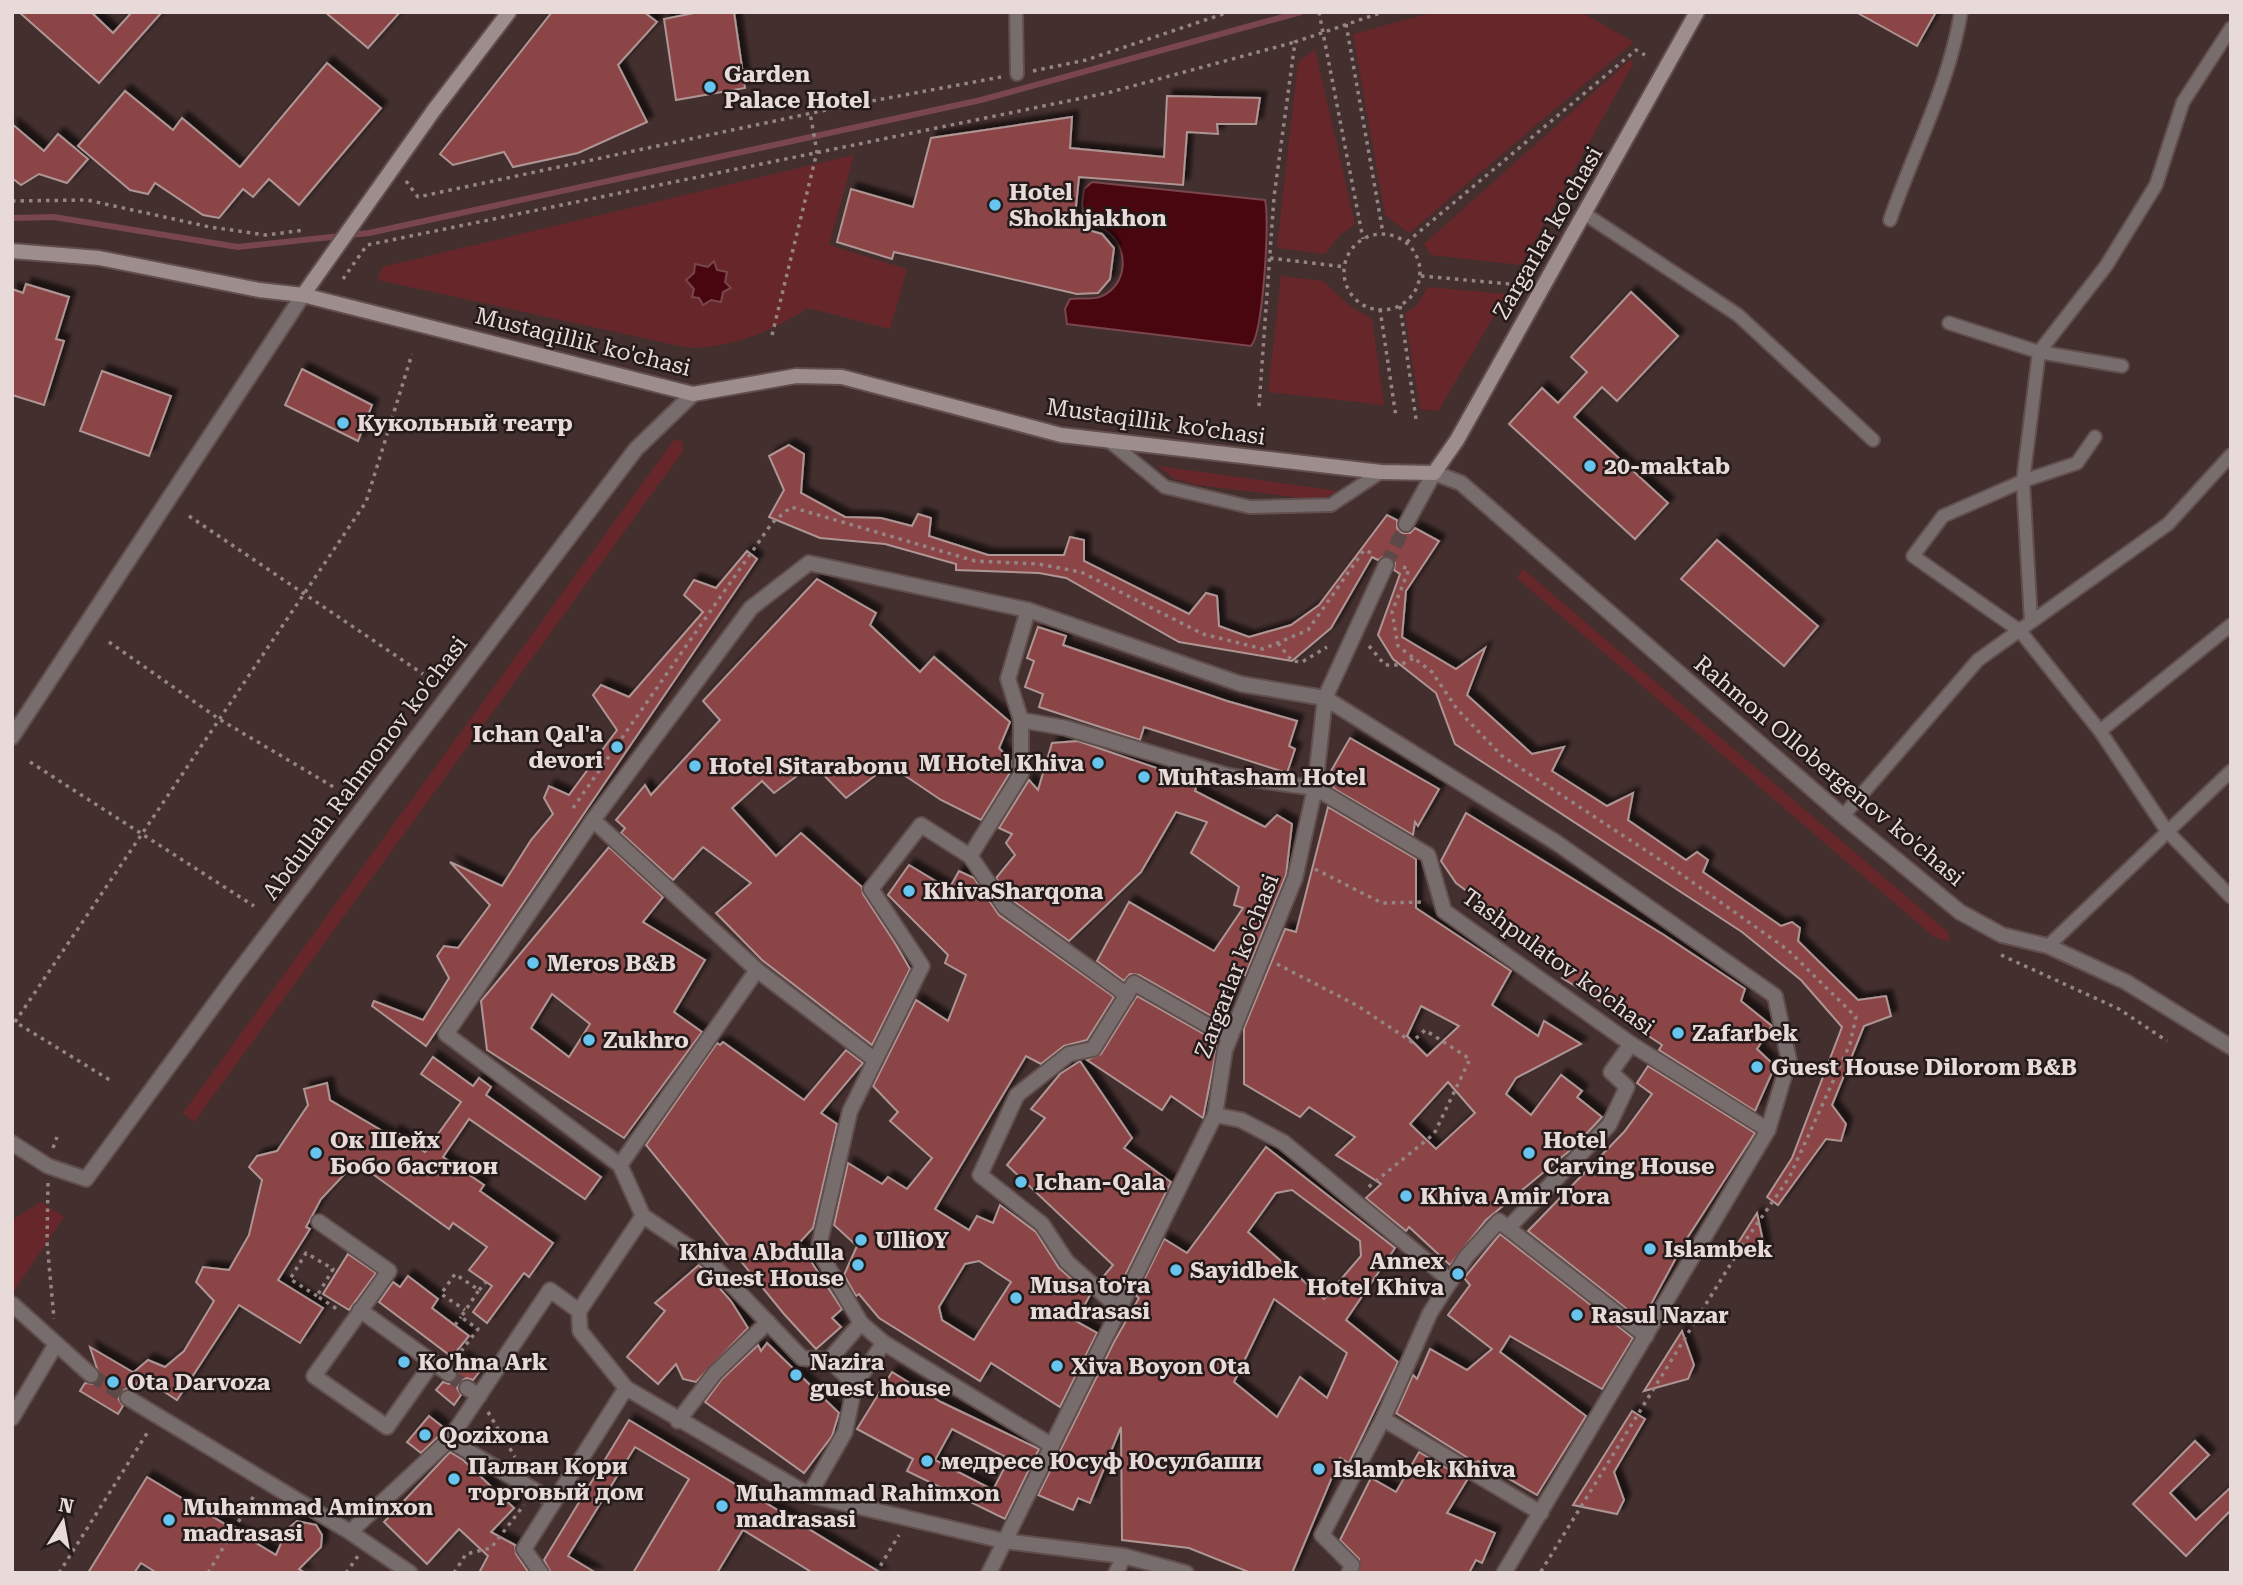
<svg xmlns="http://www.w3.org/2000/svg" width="2243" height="1585" font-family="'Roboto Serif',serif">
<defs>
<filter id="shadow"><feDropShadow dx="6" dy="-6" stdDeviation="2" flood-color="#0009"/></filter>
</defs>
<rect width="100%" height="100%" fill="#432f2e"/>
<g fill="#67272a">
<path d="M1434,12H1581L1634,42L1409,233L1385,215L1353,34Z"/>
<path d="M1315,49L1355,224L1340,235L1325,254L1277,248L1298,62Z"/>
<path d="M1631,59L1633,64L1521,265L1431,255L1424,244Z"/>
<path d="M854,155L829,245L907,269L890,329L808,308C770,332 735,347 689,348L378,280L382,267Z"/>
<path d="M1281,276L1323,281L1350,306L1372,319L1384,405L1268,392Z"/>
<path d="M1428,287L1507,294L1438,411L1420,409L1405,314L1417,305Z"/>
<path d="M674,440L682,441L683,451L194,1122L183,1113Z"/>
<path d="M1158,466L1338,491L1320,500L1197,485L1175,479Z"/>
<path d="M1523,569L1948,932L1950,942L1934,937L1517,578Z"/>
<path d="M41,1202L64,1217L14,1291L12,1220Z"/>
</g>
<g fill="#49060f" stroke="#78464c" stroke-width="2">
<path d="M1092,182L1265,200C1270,219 1263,333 1251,346L1067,324L1065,309L1070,299C1080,297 1093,301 1102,296C1128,284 1129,249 1108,232C1101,226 1090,224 1085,216C1080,208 1083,198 1084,189Z"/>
<path d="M714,261L717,270L727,272L725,282L731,288L723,292L721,302L711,300L703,305L699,298L692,297L694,289L686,280L694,273L695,264L708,267Z"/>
</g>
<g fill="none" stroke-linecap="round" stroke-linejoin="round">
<path stroke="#78464c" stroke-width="6" d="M12,218L54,217L238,247L369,233L981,100L1301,12"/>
</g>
<g fill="#8c4546" stroke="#ae9695" stroke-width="2" fill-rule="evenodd" filter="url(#shadow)">
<path d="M19,12H91L113,33L132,12H162L99,83Z"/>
<path d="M325,12H400L368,48Z"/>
<path d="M552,12H644L657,22L618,65L647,122L578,153L513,167L504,152L453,165L440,154Z"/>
<path d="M699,12H734L745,88L676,100L664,19Z"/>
<path d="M1856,12H1936L1917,46Z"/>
<path d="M327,63L381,108L299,205L269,179L253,197L243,189L219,218L203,215L155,183L148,194L130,190L78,146L125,91L173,130L182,118L240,167Z"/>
<path d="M1167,96L1260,98L1256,124H1217L1218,134L1187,132L1183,185L1079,177L1074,226L1102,234L1114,248L1110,279L1098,293L1077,294L894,252L892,259L837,242L851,189L913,207L931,138L1072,117L1070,148L1164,157Z"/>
<path d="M12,124L44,151L58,134L88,159L67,183L39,174L21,185L12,178Z"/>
<path d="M26,284L69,297L56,339L64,341L44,405L12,395V289L23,293Z"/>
<path d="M1631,292L1678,336L1617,401L1602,387L1574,417L1668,503L1635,539L1509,424L1542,388L1558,403L1587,372L1571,357Z"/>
<path d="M302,369L372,405L358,441L285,405Z"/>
<path d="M102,371L171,396L149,456L80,431Z"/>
<path d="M789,445L804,454L801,493L845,517L881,518L912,526L918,514L931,518L929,536L988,555H1064L1070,537L1084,540V561L1189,614L1206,593L1217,596L1219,626L1249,637L1291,625L1319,605L1387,515L1397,520V528L1402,533H1410L1415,528L1439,541L1406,591L1402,637L1456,669L1485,648L1467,695L1532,754L1564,747L1552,771L1607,806L1633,793L1628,820L1686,860L1697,852L1708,860L1703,872L1781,926L1792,922L1800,928L1798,941L1858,1000L1886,996L1891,1016L1864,1026L1832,1105L1846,1124L1841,1141L1826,1139L1778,1205L1767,1197L1792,1158L1842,1027L1801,980L1742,932L1455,744L1436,693L1393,659L1378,635L1400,574L1394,570L1395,563L1391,557L1384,556L1378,560L1372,557L1331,628L1292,661L1179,642L1066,578L1039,573L956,570V564L885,544L820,538L769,517L784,490L769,456Z"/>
<path d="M1717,540L1818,626L1784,666L1681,579Z"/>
<path d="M747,551L757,559L426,1046L372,1006L374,1001L423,1020L449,978L437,956L444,946L458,948L490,905L450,862L502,886L531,840L553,814L544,798L549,786L569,795L617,730L593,695L601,685L629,697L703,612L684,595L694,580L716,588Z"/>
<path d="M817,579L876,613L870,625L920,672L934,657L1010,722L999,748L1011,761V771L981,820L941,800L889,765L846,798L813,764L774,793L762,781L732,808L776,856L801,833L862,887L863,894L895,943L910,969L872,1045L762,960L716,913L751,883L703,847L673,880L621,833L625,828L616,820L645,785L651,795L720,720L703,701Z"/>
<path d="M1038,627L1066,636L1063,645L1227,701L1297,721L1289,746L1295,749L1287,773L1144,727L1140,740L1039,707L1043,694L1025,687L1034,661L1027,658Z"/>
<path d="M1350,738L1439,789L1418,826L1415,822L1413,835L1333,788L1335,783L1327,778Z"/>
<path d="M1078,741L1197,782L1195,791L1265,827L1277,815L1292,824L1286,875L1245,976V971L1231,970L1222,1022L1139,975L1130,974L1124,981L1097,961L1129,902L1214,951L1243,908L1234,905L1239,887L1191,853L1207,822L1176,812L1141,872L1069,941L1012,900L996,878L1015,855L1006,843L1012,834L999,828L1029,780L1038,790L1052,743Z"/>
<path d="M1328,807L1416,859V908L1511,971L1492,1005L1538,1036L1544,1021L1581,1044L1516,1078L1506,1094L1531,1115L1561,1075L1582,1091L1577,1097L1602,1117L1574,1147L1486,1220L1450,1265L1409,1227L1406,1231L1366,1198L1381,1184L1336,1155L1355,1137L1309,1107L1300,1117L1244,1084V1028L1285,929L1296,932ZM1421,1006L1459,1026L1427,1056L1407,1036ZM1448,1082L1475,1113L1436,1149L1410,1124Z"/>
<path d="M1466,813L1664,935L1745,989L1741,1001L1772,1026L1757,1049L1775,1066L1755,1111L1659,1050L1662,1045L1644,1033L1646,1029L1562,978L1570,968L1456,883L1441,861Z"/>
<path d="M609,847L663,897L643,922L705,960L674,1012L702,1032L624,1138L487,1050L481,1001ZM552,994L590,1024L569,1057L531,1028Z"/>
<path d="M909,865L949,889L959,871L974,878L999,915L1114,997L1087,1040L1064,1046L1041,1064L1026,1056L935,1209L969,1230L977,1216L993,1223L1000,1205L1036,1232L1059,1268L1090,1295L1076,1321L1097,1333L1060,1407L991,1363L980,1381L879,1318L859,1294L856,1296L844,1275L857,1246L834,1225L848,1163L882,1184L888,1177L907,1189L932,1158L890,1121L898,1112L873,1086L916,1000L948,1021L966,975L945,963L948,955L888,895ZM979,1261L1011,1282L974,1340L942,1320L939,1307L965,1264Z"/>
<path d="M1137,996L1218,1042L1203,1118L1171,1096L1162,1110L1087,1060L1101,1054Z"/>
<path d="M723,1042L804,1100L846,1050L863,1063L821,1113L837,1124L813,1228L799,1243L842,1309L832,1318L841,1327L816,1349L784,1314L646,1145L717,1043L720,1045Z"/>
<path d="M433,1057L473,1086L479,1078L491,1087L486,1095L601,1177L585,1199L469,1119L443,1157L484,1185L480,1191L553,1243L529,1277L524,1273L487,1323L473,1312L492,1286L469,1270L487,1247L453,1223L449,1229L356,1162L321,1199L306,1227L310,1229L278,1280L323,1308L300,1343L239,1305L177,1400L134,1372L148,1360L165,1367L184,1351L214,1301L196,1282L203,1267L229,1270L249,1235L262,1180L249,1167L257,1156L277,1151L308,1105L304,1089L327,1083L330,1100L391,1136L395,1131L425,1152L461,1102L421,1074Z"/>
<path d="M1080,1061L1132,1138L1124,1148L1171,1182L1120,1286L1103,1277L1113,1265L1007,1165L1045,1118L1031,1109L1060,1074Z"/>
<path d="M1648,1066L1755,1133L1684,1243L1642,1321L1528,1231L1624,1132L1652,1094L1637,1083Z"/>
<path d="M1266,1147L1395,1248L1346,1320L1398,1362L1349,1463L1340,1458L1292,1573H1251L1189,1548L1122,1540L1121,1427L1090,1503L1078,1498L1073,1510L1038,1495L1114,1342L1139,1298L1136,1296L1164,1239L1187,1253ZM1292,1190L1360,1241L1361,1256L1324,1299L1248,1232L1276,1193ZM1274,1299L1347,1353L1327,1398L1300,1377L1277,1417L1234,1382Z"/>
<path d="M1757,1213L1764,1246L1759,1255L1733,1251Z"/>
<path d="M1500,1234L1633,1338L1602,1389L1510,1336L1500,1352L1586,1416L1537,1495L1478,1461L1476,1463L1396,1413L1413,1375L1417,1379L1430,1349L1467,1370L1492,1349L1448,1315L1470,1285L1464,1278Z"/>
<path d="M348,1254L376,1273L349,1310L323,1294Z"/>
<path d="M699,1265L731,1301L748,1328L696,1382L683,1379L676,1364L658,1384L627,1357L665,1311L655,1303Z"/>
<path d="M408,1276L438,1299L432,1308L469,1336L452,1357L379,1302L393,1282L400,1287Z"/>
<path d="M1682,1331L1694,1365L1688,1379L1644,1391Z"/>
<path d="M767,1343L839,1413L832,1436L804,1473L705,1402L722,1379L758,1345L761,1351Z"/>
<path d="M90,1347L141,1377L133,1390L128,1388L120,1392L118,1398L123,1406L118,1414L80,1391L85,1383L95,1384L100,1378Z"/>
<path d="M462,1357L480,1371L473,1380L467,1378L459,1382L457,1388L461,1395L454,1405L436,1390L443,1382L449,1384L456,1380L459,1374L455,1366Z"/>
<path d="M892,1372L941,1402L1039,1449L1005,1519L907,1471L913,1459L857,1429ZM952,1429L1009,1459L993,1490L935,1460Z"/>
<path d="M1632,1411L1645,1419L1614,1472L1624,1500L1617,1514L1573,1505Z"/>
<path d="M429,1416L443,1427L439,1436L421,1453L407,1442Z"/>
<path d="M629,1420L702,1464L881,1573H813L743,1530L717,1573H633L689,1479L635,1447L568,1556L596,1573H551L544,1560Z"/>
<path d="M2195,1441L2209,1455L2170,1493L2196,1520L2231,1487V1510L2186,1556L2133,1504Z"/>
<path d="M450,1452L463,1460L514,1508L491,1532L515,1545L516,1554L529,1573H479L488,1556L459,1529L427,1564L384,1522Z"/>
<path d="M1419,1452L1467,1480L1447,1513L1495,1533L1482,1563L1476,1560L1469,1573H1359V1559L1340,1540L1371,1478L1396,1492Z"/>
<path d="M147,1477L276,1555L287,1529L297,1521L316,1525L322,1535L321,1547L299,1569L305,1573H157L141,1563L134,1573H88Z"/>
</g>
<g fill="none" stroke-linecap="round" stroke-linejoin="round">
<g stroke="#5c4948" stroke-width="14" stroke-dasharray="14 7" stroke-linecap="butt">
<path d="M1386,565L1406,524"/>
<path d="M449,1374L467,1388"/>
<path d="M91,1375L128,1398"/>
</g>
<defs>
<g id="service">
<path d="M1016,12L1017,74"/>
<path d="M1585,214L1738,315L1873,440"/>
<path d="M1890,220C1914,150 1949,85 1961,12"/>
<path d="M1949,323L2039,352L2122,366"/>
<path d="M2095,437L2077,463L2023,481L1943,516L1913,556L2020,631L2100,731L2167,831L2231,897"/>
<path d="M1109,441L1165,487L1250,507L1331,505L1381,472"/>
<path d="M2031,621L2023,481L2039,352L2106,266L2156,185L2183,102L2231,28"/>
<path d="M2100,731L2231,625"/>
<path d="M1843,816L1978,660L2168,524L2231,455"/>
<path d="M2048,946L2231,771"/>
</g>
<g id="pedestrian">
<path d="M1406,524L1434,473"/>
<path d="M1021,720L1066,728L1229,776L1315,788L1428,855L1444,911L1631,1044L1768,1130"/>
<path d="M593,820L757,970L875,1060"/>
<path d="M970,856L1021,774V720L1008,679L1028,610"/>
<path d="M1215,1115L1241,1120L1283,1142L1451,1281"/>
<path d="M620,1165L757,970"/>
<path d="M319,1222L389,1271L314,1376L387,1427L433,1362"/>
<path d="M1508,1228L1609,1125L1627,1087L1611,1072L1631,1044"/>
<path d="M12,1304L91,1375"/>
<path d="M1119,1308L1067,1262L1042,1224L980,1175L1017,1095L1069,1054L1093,1049L1134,983L1230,1038"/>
<path d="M360,1310L449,1374"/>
<path d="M579,1311L580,1331L626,1388L809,1495L1004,1541L1124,1556L1186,1573"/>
<path d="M579,1311L643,1216"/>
<path d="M861,1323L818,1250L850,1111L922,966L871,889L921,825L970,856L1005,907L1127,995"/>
<path d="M884,1343L1051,1445"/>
<path d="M829,1360L802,1358L707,1259L643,1216L620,1165L446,1034L593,820L751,608L809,563L1028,610L1241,684L1325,698L1557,843L1775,996L1789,1060L1768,1130L1504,1573"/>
<path d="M467,1388L479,1396"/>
<path d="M128,1398L350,1532L410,1573"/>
<path d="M12,1418L56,1344"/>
<path d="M1383,1419L1541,1513"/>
<path d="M678,1421L715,1373L768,1322"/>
<path d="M449,1440L553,1501"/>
<path d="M809,1495L845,1432L855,1384L884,1343L861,1323L829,1360L855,1384"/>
<path d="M350,1532L449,1440L550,1290L579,1311"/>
<path d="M541,1573L524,1549L626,1388"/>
<path d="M989,1573L1215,1115L1225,1050L1295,878L1315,788L1325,698L1386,565"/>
<path d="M1116,1573L1124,1556"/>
<path d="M1349,1573L1352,1565L1322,1535L1383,1419L1430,1313L1466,1257L1499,1221L1646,1336"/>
</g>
<g id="minor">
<path d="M1434,473L1461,483L1843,816L1960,912L2002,935L2048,946L2126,982L2231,1047"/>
<path d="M12,737L303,295"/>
<path d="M12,1143L48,1166L86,1179L236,975L636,449L693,394"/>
</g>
<g id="secondary">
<path d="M12,251L99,258L259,290L303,295L693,394L796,376L842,377L1061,435L1381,472L1434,473L1457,440L1697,12"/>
<path d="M303,295L434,110L509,12"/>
</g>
</defs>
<use href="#service" stroke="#614e4d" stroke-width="16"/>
<use href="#pedestrian" stroke="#614e4d" stroke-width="18"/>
<use href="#minor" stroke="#614e4d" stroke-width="18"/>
<use href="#secondary" stroke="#614e4d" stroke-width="18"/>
<g stroke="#948483" stroke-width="3.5" stroke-dasharray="3.5 5" stroke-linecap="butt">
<path d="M1319,12L1363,239"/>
<path d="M1346,24L1383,233"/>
<path d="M1033,71L1086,60L1229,12"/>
<path d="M406,181L418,197L845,106L1001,77"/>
<path d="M12,201L87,200L210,227L266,235L305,230"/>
<circle cx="1382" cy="272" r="38"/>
<path d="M1407,242L1636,50L1645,55"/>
<path d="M1270,258L1345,267"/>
<path d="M1421,276L1521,285"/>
<path d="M343,279L367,245L1107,93L1295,42"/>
<path d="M1400,306L1416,419"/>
<path d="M1380,309L1396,417"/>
<path d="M772,335L817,152L810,113"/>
<path d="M1259,406L1274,197L1295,42L1383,12"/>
<path d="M189,516L423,674"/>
<path d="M1403,567L1409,569L1392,612L1398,646L1432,672L1457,709L1502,756L1671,867L1788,950L1856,1017L1850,1044L1789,1178L1743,1244L1540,1573"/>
<path d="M109,642L219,719L337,789"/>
<path d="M1278,643L1292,661L1302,662L1327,647"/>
<path d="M1369,646L1385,665H1400L1414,658"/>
<path d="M30,762L254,906"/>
<path d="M573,808L772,523L791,507L975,561L1038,564L1081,572L1203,634L1263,649L1308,630L1364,550L1374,554"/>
<path d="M1315,869L1382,903L1425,902"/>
<path d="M2001,955L2119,1009L2167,1041"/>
<path d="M1277,964L1358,1006L1412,1042L1425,1030L1470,1059L1434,1134L1366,1189"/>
<path d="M12,1020L113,1082"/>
<path d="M15,1022L366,502L412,354"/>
<path d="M53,1148L57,1137"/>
<path d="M48,1183L47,1242L54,1319"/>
<path d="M479,1290L486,1282"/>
<path d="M317,1296L290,1279L306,1253L333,1269L317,1296L340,1311"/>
<path d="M455,1325L461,1317"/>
<path d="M456,1358L478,1329L461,1317L479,1290L455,1274L441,1294L465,1310"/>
<path d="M488,1412L515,1457"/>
<path d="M59,1573L149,1430"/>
<path d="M208,1573L255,1494"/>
<path d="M346,1573L358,1556"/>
<path d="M454,1573L466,1554L491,1548L524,1505"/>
<path d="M876,1573L899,1535"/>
</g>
<use href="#service" stroke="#786d6d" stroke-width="12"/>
<use href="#pedestrian" stroke="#786d6d" stroke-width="14"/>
<use href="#minor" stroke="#786d6d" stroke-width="14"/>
<use href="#secondary" stroke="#9d8d8c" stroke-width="14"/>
</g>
<g fill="#67c4ef" stroke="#231a19" stroke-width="2.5">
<circle cx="710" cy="87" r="7"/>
<circle cx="995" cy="205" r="7"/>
<circle cx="343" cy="423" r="7"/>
<circle cx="1590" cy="466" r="7"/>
<circle cx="617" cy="747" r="7"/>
<circle cx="1098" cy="763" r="7"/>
<circle cx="695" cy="766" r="7"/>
<circle cx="1144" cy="777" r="7"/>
<circle cx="909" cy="891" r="7"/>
<circle cx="533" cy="963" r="7"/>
<circle cx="1678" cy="1033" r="7"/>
<circle cx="589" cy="1040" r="7"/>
<circle cx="1757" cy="1067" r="7"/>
<circle cx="316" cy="1153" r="7"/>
<circle cx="1529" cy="1153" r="7"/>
<circle cx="1021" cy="1182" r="7"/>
<circle cx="1406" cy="1196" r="7"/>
<circle cx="861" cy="1240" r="7"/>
<circle cx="1650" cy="1249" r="7"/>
<circle cx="858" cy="1265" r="7"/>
<circle cx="1176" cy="1270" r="7"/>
<circle cx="1458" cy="1274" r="7"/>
<circle cx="1016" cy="1298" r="7"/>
<circle cx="1577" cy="1315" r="7"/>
<circle cx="404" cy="1362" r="7"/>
<circle cx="1057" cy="1366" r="7"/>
<circle cx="796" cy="1375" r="7"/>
<circle cx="113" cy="1382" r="7"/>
<circle cx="425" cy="1435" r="7"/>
<circle cx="927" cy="1461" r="7"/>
<circle cx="1319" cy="1469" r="7"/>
<circle cx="454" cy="1479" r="7"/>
<circle cx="722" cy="1506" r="7"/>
<circle cx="169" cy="1520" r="7"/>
</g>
<g text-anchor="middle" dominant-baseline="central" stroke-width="5" stroke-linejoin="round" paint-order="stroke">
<g font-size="23" font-weight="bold" fill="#e7dad9" stroke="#231a19" text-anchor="start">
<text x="724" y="74">Garden<tspan x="724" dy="26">Palace Hotel</tspan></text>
<text x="1009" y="192">Hotel<tspan x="1009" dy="26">Shokhjakhon</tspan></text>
<text x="357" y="423">Кукольный театр</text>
<text x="1604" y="466">20-maktab</text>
<text x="603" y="734" text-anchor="end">Ichan Qal'a<tspan x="603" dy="26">devori</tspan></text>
<text x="1084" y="763" text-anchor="end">M Hotel Khiva</text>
<text x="709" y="766">Hotel Sitarabonu</text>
<text x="1158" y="777">Muhtasham Hotel</text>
<text x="923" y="891">KhivaSharqona</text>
<text x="547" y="963">Meros B&amp;B</text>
<text x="1692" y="1033">Zafarbek</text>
<text x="603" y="1040">Zukhro</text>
<text x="1771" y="1067">Guest House Dilorom B&amp;B</text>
<text x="330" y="1140">Ок Шейх<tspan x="330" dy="26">Бобо бастион</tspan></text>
<text x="1543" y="1140">Hotel<tspan x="1543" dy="26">Carving House</tspan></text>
<text x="1035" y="1182">Ichan-Qala</text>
<text x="1420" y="1196">Khiva Amir Tora</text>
<text x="875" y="1240">UlliOY</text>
<text x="1664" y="1249">Islambek</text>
<text x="844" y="1252" text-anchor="end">Khiva Abdulla<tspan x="844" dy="26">Guest House</tspan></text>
<text x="1444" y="1261" text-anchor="end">Annex<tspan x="1444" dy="26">Hotel Khiva</tspan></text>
<text x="1190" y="1270">Sayidbek</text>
<text x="1030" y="1285">Musa to'ra<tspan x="1030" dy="26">madrasasi</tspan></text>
<text x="1591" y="1315">Rasul Nazar</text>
<text x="418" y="1362">Ko'hna Ark</text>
<text x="810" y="1362">Nazira<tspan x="810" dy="26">guest house</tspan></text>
<text x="1071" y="1366">Xiva Boyon Ota</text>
<text x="127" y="1382">Ota Darvoza</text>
<text x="439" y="1435">Qozixona</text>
<text x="941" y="1461">медресе Юсуф Юсулбаши</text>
<text x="468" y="1466">Палван Кори<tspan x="468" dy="26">торговый дом</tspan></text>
<text x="1333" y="1469">Islambek Khiva</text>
<text x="736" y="1493">Muhammad Rahimxon<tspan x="736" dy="26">madrasasi</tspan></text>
<text x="183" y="1507">Muhammad Aminxon<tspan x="183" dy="26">madrasasi</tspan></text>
</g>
<g font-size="23" fill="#e7dad9" stroke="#231a19">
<text transform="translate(1548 233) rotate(-60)">Zargarlar ko'chasi</text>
<text transform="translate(583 342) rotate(14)">Mustaqillik ko'chasi</text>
<text transform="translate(1156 422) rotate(8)">Mustaqillik ko'chasi</text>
<text transform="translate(365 768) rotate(-53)">Abdullah Rahmonov ko'chasi</text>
<text transform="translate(1829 771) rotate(40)">Rahmon Ollobergenov ko'chasi</text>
<text transform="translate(1558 962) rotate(36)">Tashpulatov ko'chasi</text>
<text transform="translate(1237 966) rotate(-69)">Zargarlar ko'chasi</text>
</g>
</g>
<rect width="2243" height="1585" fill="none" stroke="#e7dad9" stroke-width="28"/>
<g transform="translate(63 1522) rotate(11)" stroke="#231a19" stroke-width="5" paint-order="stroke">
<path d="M0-5L12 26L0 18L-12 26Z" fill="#e7dad9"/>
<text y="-10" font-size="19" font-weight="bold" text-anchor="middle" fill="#e7dad9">N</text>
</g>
</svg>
